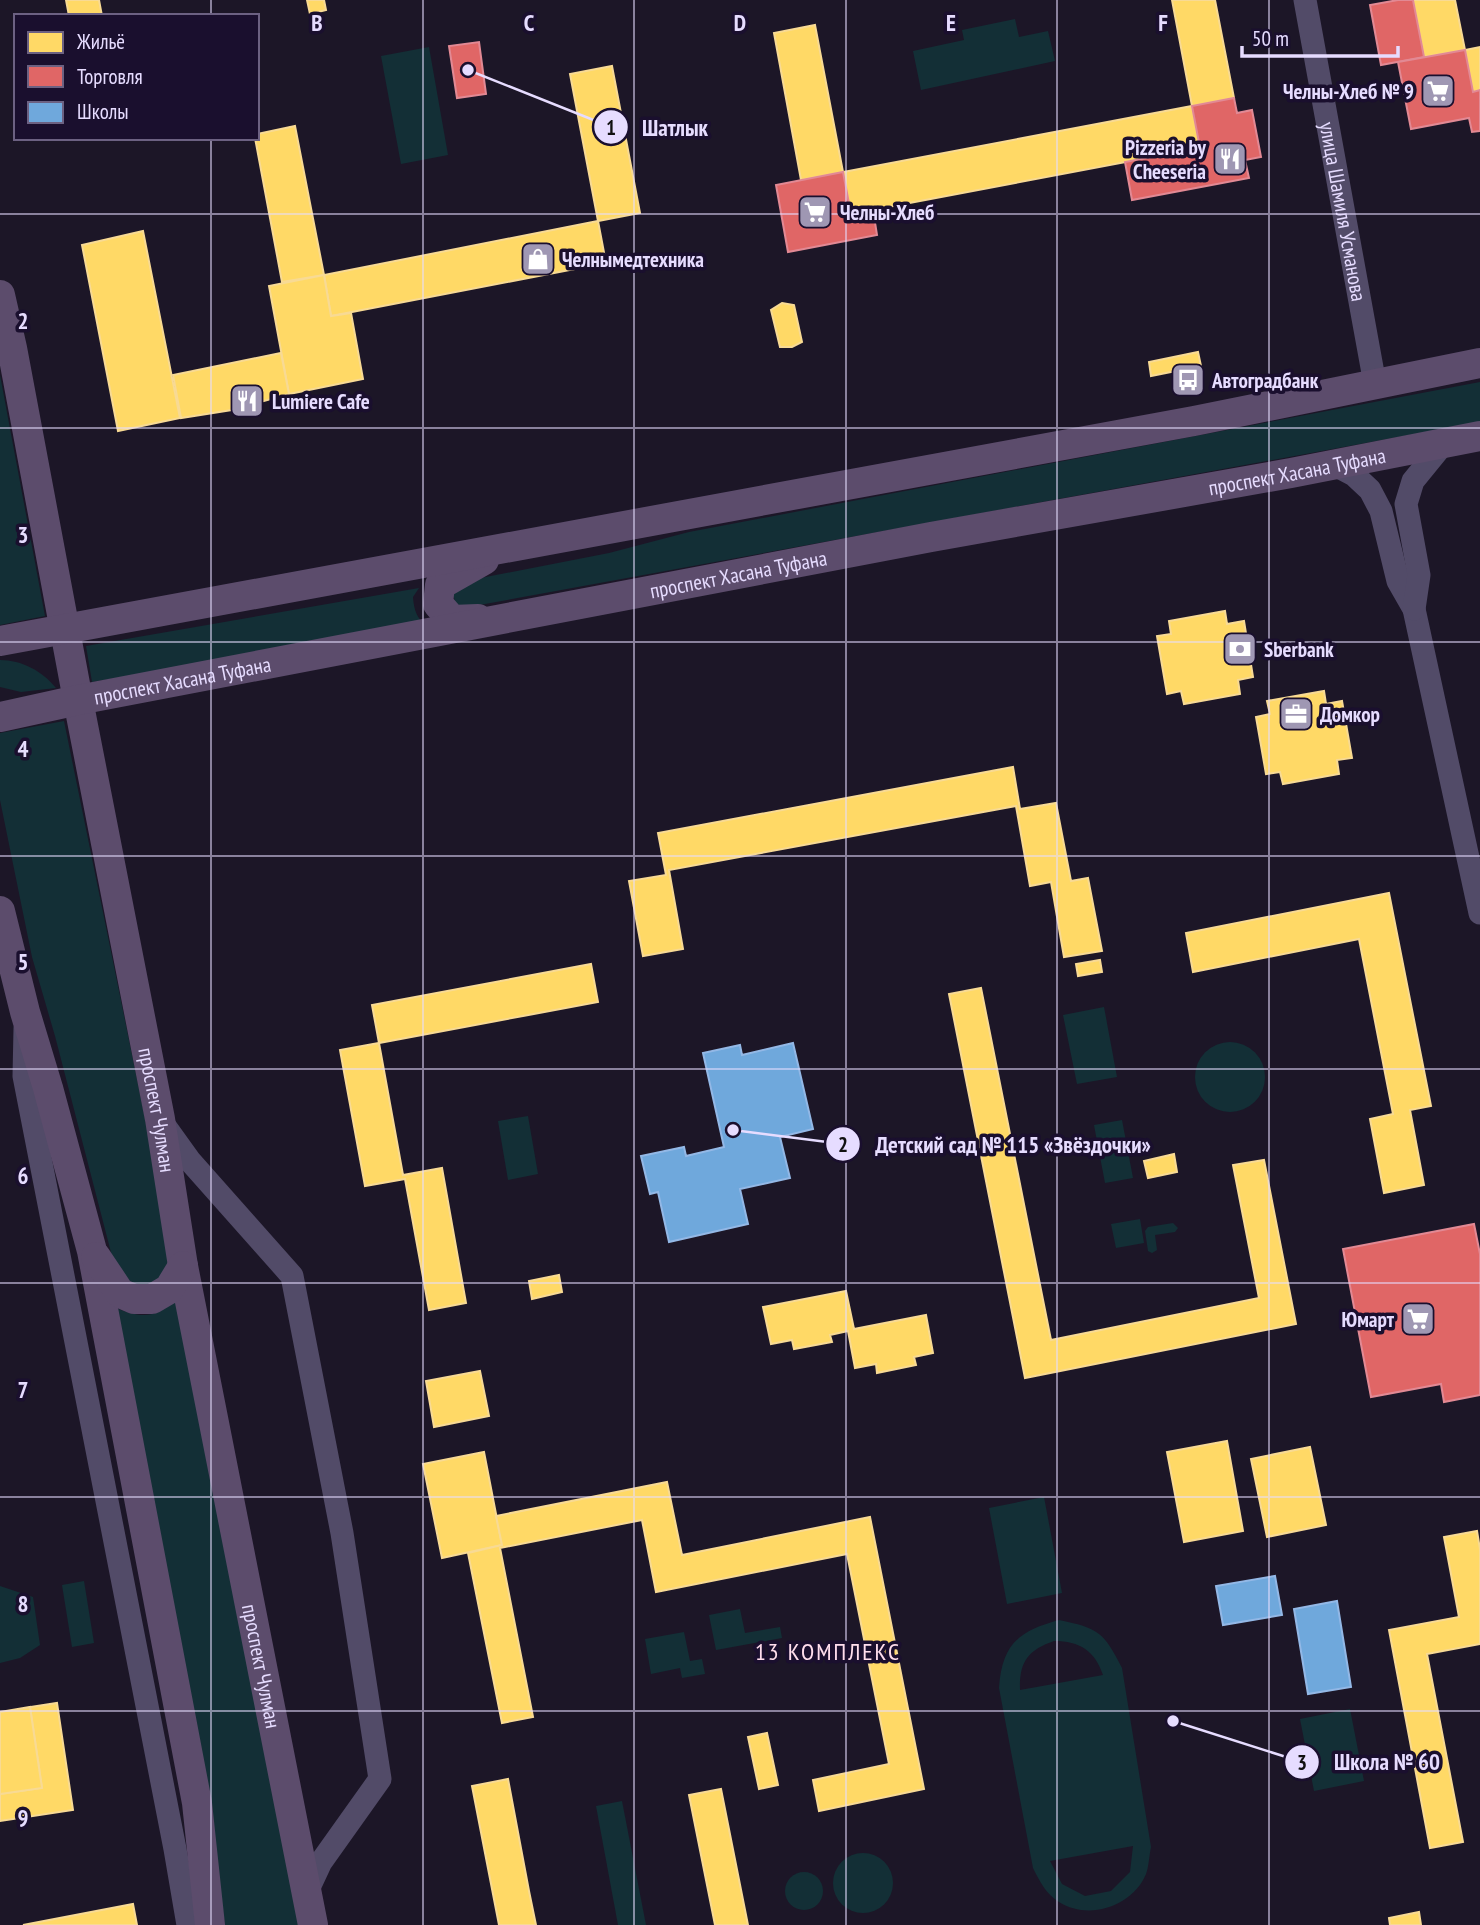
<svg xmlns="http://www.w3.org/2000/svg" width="1480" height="1925" font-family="'PT Sans Narrow',sans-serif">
<rect width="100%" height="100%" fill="#1c1627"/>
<g fill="#132f36" fill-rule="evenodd">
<path d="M1015,19L1019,37L1048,31L1055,61L921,90L913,51L964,40L962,30Z"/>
<path d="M429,47L448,155L401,164L381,56Z"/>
<path d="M0,375L45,616L0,625Z"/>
<path d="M1480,382V422L463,608L455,604L453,591L465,581L609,553L689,532Z"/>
<path d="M419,588L413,597C414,611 417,618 427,627L92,682L86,646Z"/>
<path d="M0,660C22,660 42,671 56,688L21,692L0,687Z"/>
<path d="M64,721L172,1251L170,1267L150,1287C131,1285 124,1280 114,1264L55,1036L32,957L0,800V733Z"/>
<path d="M1104,1007L1117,1077L1077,1084L1063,1015Z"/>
<circle cx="1230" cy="1077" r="35"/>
<path d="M528,1116L538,1174L508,1180L498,1121Z"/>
<path d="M1122,1120L1133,1178L1105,1183L1094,1125Z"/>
<path d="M1140,1219L1144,1243L1116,1248L1111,1224Z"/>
<path d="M1173,1223L1178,1228L1175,1232L1155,1235L1157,1250L1152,1253L1148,1251L1145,1231L1148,1227Z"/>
<path d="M178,1297L300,1925H225L193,1707L114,1307C141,1319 157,1319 178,1297Z"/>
<path d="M1044,1497L1062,1593L1007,1604L989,1508Z"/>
<path d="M84,1581L94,1643L72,1647L62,1585Z"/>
<path d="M0,1586L33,1597L40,1645L20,1658L0,1663Z"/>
<path d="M740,1609L745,1633L780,1627L782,1638L716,1650L709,1615Z"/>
<path d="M1059,1620C1098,1628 1104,1632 1122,1668L1151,1847C1149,1856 1149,1866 1146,1874C1133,1906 1089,1921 1059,1902C1046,1894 1040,1882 1033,1868L999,1688C1002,1644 1019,1631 1059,1620ZM1054,1641C1080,1641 1095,1651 1103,1675L1020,1690C1019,1662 1028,1650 1054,1641ZM1133,1846L1130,1872L1111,1891L1085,1896L1062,1884L1050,1861Z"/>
<path d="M684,1632L690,1661L702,1659L705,1674L682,1678L680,1668L651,1674L645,1639Z"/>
<path d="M1350,1709L1364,1781L1314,1791L1300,1719Z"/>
<path d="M622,1801L646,1925H618L596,1806Z"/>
<circle cx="863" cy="1883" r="30"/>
<circle cx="804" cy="1891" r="19"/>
</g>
<g fill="#ffd966" stroke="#f8da94" stroke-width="2">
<path d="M66,0H99L102,16H69Z"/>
<path d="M307,0H324L326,10L310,14Z"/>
<path d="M1172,0H1215L1234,98L1192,106Z"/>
<path d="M1413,0H1455L1465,50L1424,57Z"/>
<path d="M815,25L843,172L801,180L774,33Z"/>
<path d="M1480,47V90L1473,92L1465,50Z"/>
<path d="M612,66L640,213L598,221L570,74Z"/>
<path d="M1192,106L1200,148L851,214L843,172Z"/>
<path d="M295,126L324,275L282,282L255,138H257V134Z"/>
<path d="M598,221L606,263L331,316L324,275Z"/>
<path d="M143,231L180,418L118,431L82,245Z"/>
<path d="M324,275L331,316L351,313L363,379L289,394L269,286Z"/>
<path d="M782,303L794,305L802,342L792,347H780L771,310Z"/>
<path d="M1198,352L1201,366L1151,376L1149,362Z"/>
<path d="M281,353L289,394L232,410L181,418L173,375Z"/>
<path d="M1225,611L1227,624L1244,621L1253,677L1238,680L1240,694L1184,704L1181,691L1167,694L1157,636L1171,634L1169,621Z"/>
<path d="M1324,691L1326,704L1342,701L1352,758L1337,760L1339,774L1283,784L1280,772L1266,774L1256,717L1270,714L1267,701Z"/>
<path d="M1013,767L1020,809L1056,803L1071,881L1088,878L1102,951L1064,957L1051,882L1030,886L1016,806L669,870L683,949L643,956L629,881L666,875L658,833Z"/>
<path d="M1389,893L1431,1106L1410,1110L1424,1185L1384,1193L1370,1119L1393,1114L1359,939L1193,972L1186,933Z"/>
<path d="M1100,960L1102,972L1078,976L1076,964Z"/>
<path d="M591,964L598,1002L379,1043L372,1005Z"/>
<path d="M981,988L1051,1340L1259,1298L1233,1165L1264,1160L1296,1324L1025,1378L949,994Z"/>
<path d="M379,1043L403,1175L442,1168L466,1303L429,1310L405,1179L365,1186L340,1050Z"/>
<path d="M1174,1154L1177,1172L1148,1178L1144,1161Z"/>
<path d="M559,1275L562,1292L532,1299L529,1281Z"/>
<path d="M846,1291L854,1329L926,1315L933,1353L914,1357L916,1365L877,1373L876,1364L855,1368L848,1331L830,1335L832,1342L794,1349L792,1340L771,1344L763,1307Z"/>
<path d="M480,1371L489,1416L434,1427L426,1381Z"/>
<path d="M1227,1441L1243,1531L1184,1542L1167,1452Z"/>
<path d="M1310,1447L1326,1525L1267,1537L1251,1459Z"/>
<path d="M484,1452L502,1545L442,1558L423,1464Z"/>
<path d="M667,1482L682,1555L870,1517L924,1789L819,1811L813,1780L889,1764L847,1554L656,1592L642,1520L500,1548L533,1717L502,1723L468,1553L502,1545L496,1516Z"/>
<path d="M1477,1531L1480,1549V1644L1427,1654L1463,1842L1430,1848L1389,1630L1459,1617L1444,1537Z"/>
<path d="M57,1703L73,1810L0,1821V1794L42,1788L30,1707Z"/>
<path d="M30,1707L42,1788L0,1794V1712Z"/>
<path d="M767,1733L778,1785L759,1789L748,1737Z"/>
<path d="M508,1779L529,1891L536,1925H499L472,1786Z"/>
<path d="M721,1789L748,1925H715L689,1795Z"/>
<path d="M133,1904L137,1925H23Z"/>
<path d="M1419,1912L1421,1925H1390L1389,1918Z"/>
</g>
<g fill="#e06666" stroke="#e28994" stroke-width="2">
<path d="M1398,0H1413L1424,57L1381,65L1370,5Z"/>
<path d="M479,42L486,94L457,98L449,46Z"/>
<path d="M1465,50L1473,92L1480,90V131L1472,132L1469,118L1411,129L1398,62Z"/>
<path d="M1234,98L1237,113L1252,110L1261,157L1245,160L1249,178L1132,200L1125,162L1200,148L1192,106Z"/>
<path d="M843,172L851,214L873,210L877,235L788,252L776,185Z"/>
<path d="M1474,1224L1480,1254V1395L1444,1402L1441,1384L1371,1397L1343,1249Z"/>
</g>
<g fill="#6fa8dc" stroke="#93b8e6" stroke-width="2">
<path d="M793,1043L813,1129L780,1137L790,1178L740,1189L748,1224L669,1242L658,1192L650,1194L641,1156L684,1147L686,1156L724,1147L703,1053L740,1045L742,1055Z"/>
<path d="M1275,1576L1282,1615L1223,1625L1216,1586Z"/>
<path d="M1337,1601L1351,1687L1308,1694L1294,1609Z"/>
</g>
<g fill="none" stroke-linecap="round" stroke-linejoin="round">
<g stroke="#524b68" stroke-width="23">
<path id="s1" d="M1305,0L1375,384"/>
<path d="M1335,465L1354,475L1370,490L1381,511L1398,581L1414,609L1480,913"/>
<path d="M1414,609L1419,575L1406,504L1413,481L1444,443"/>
<path d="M25,1029L24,1076L175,1849L188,1925"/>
<path d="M162,1122L190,1161L292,1276L342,1533L380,1779L321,1862L307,1892"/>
</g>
<g stroke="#5c4c6c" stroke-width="30">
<path id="s2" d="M0,295L12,348L78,700L160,1119L183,1266L313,1925"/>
<path d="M478,619L452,620L438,604L440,585L484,560"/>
<path d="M0,641L1194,421L1480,363"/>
<path id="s3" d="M0,717L78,700L931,537L1291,473L1480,436"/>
<path d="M0,911L25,1012L48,1088L92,1251L197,1803L210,1925"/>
<path d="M96,1257L120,1293L134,1299H152L169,1289L183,1266"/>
</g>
</g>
<path fill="none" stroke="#e6dcff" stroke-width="2" stroke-opacity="0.55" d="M211,0V16M423,0V1925M634,0V1925M846,0V1925M1057,0V1925M1269,0V1925M211,138V1925M0,214H1480M0,428H1480M0,642H1480M0,856H1480M0,1069H1480M0,1283H1480M0,1497H1480M0,1711H1480"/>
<defs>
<symbol id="supermarket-square" viewBox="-11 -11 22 22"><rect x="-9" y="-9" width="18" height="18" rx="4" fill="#9f97b3" stroke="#1a0f2e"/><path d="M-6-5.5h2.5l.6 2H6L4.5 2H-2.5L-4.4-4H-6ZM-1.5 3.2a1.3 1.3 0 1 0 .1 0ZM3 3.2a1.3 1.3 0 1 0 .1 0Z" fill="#fff"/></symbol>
<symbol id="restaurant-square" viewBox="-11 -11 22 22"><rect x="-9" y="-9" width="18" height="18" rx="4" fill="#9f97b3" stroke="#1a0f2e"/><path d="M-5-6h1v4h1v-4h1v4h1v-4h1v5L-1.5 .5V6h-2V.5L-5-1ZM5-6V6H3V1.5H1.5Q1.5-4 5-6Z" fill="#fff"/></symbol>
<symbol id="shop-square" viewBox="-11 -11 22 22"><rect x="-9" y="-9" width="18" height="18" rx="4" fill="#9f97b3" stroke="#1a0f2e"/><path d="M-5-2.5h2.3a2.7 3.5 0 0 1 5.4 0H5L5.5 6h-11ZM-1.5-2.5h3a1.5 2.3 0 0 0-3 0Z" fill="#fff"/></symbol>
<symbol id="bus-square" viewBox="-11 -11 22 22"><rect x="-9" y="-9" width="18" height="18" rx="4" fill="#9f97b3" stroke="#1a0f2e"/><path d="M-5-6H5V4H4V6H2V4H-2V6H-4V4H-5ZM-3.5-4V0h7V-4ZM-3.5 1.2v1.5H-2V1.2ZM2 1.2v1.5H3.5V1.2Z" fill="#fff"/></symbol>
<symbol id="bank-square" viewBox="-11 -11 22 22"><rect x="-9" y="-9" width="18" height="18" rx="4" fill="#9f97b3" stroke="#1a0f2e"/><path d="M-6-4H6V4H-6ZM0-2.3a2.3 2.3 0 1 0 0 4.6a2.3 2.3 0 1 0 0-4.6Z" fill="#fff"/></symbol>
<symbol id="office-square" viewBox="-11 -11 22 22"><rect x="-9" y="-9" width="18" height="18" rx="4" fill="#9f97b3" stroke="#1a0f2e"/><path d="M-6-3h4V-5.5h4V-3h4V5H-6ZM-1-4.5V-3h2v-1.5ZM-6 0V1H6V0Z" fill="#fff"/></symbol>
</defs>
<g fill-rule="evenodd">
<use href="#supermarket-square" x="1419" y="72" width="38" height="38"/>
<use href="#restaurant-square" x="1211" y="140" width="38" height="38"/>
<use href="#supermarket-square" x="796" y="193" width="38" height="38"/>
<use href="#shop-square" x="519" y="240" width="38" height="38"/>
<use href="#bus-square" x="1169" y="361" width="38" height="38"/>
<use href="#restaurant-square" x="228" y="382" width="38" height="38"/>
<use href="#bank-square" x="1221" y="630" width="38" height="38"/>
<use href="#office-square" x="1277" y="695" width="38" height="38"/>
<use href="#supermarket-square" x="1399" y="1300" width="38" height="38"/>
</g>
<g text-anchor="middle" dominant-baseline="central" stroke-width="7" stroke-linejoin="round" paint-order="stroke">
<g font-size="21" font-weight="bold" fill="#e6dcff" stroke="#1a0f2e" text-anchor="start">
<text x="1414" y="91" text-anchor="end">Челны-Хлеб № 9</text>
<text x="1206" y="147" text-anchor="end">Pizzeria by<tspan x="1206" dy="24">Cheeseria</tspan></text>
<text x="840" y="212">Челны-Хлеб</text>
<text x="562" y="259">Челнымедтехника</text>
<text x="1212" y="380">Автоградбанк</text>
<text x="272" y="401">Lumiere Cafe</text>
<text x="1264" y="649">Sberbank</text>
<text x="1320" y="714">Домкор</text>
<text x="1394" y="1319" text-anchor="end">Юмарт</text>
</g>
<g font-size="21" fill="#e6dcff" stroke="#1a0f2e">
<text stroke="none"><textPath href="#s1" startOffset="215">улица Шамиля Усманова</textPath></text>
<text stroke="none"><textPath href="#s3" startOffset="1320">проспект Хасана Туфана</textPath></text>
<text stroke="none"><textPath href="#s3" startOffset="752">проспект Хасана Туфана</textPath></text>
<text stroke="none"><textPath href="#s3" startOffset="186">проспект Хасана Туфана</textPath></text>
<text stroke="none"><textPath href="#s2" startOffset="830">проспект Чулман</textPath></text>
<text stroke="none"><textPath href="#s2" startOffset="1396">проспект Чулман</textPath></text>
</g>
<g font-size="24" letter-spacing="2" fill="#ffdeed" stroke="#1a0f2e">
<text x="828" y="1651">13 КОМПЛЕКС</text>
</g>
</g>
<g font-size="23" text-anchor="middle" font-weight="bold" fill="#e6dcff" stroke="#1a0f2e" stroke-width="7" stroke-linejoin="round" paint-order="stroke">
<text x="317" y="31">B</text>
<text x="529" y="31">C</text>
<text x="740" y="31">D</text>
<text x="951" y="31">E</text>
<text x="1163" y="31">F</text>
<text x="23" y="329">2</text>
<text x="23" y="543">3</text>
<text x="23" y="757">4</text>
<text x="23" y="970">5</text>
<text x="23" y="1184">6</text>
<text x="23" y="1398">7</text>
<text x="23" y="1612">8</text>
<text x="23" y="1826">9</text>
</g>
<path fill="none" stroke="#e6dcff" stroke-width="2.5" d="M468 70L611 127M733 1130L843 1144M1173 1721L1302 1762"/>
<g fill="#e6dcff" stroke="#1a0f2e" stroke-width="2.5">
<circle cx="468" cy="70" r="7"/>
<circle cx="733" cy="1130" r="7"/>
<circle cx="1173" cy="1721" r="7"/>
<circle cx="611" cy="127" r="18"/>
<circle cx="843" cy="1144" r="18"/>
<circle cx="1302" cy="1762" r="18"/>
</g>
<g font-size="21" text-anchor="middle" font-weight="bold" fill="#111">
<text x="611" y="135">1</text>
<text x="843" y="1152">2</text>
<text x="1302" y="1770">3</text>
</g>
<g font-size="23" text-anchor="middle" font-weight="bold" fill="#e6dcff" stroke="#1a0f2e" stroke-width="7" stroke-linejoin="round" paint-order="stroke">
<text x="675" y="136">Шатлык</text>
<text x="1013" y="1153">Детский сад № 115 «Звёздочки»</text>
<text x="1387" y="1770">Школа № 60</text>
</g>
<rect x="14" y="14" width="245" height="126" fill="#1a0f2e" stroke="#6c6182" stroke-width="2"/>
<rect x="28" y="32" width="35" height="21" fill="#ffd966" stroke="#6c6182" stroke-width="2"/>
<text x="77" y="49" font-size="21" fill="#e6dcff">Жильё</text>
<rect x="28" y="66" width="35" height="21" fill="#e06666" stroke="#6c6182" stroke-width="2"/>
<text x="77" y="84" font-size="21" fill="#e6dcff">Торговля</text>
<rect x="28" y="102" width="35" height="21" fill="#6fa8dc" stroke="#6c6182" stroke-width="2"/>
<text x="77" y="119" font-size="21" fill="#e6dcff">Школы</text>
<path d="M1242 46v10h156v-10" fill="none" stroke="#e6dcff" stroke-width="3.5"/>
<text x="1252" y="46" font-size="21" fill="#e6dcff" stroke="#1a0f2e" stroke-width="5" paint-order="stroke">50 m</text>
</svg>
